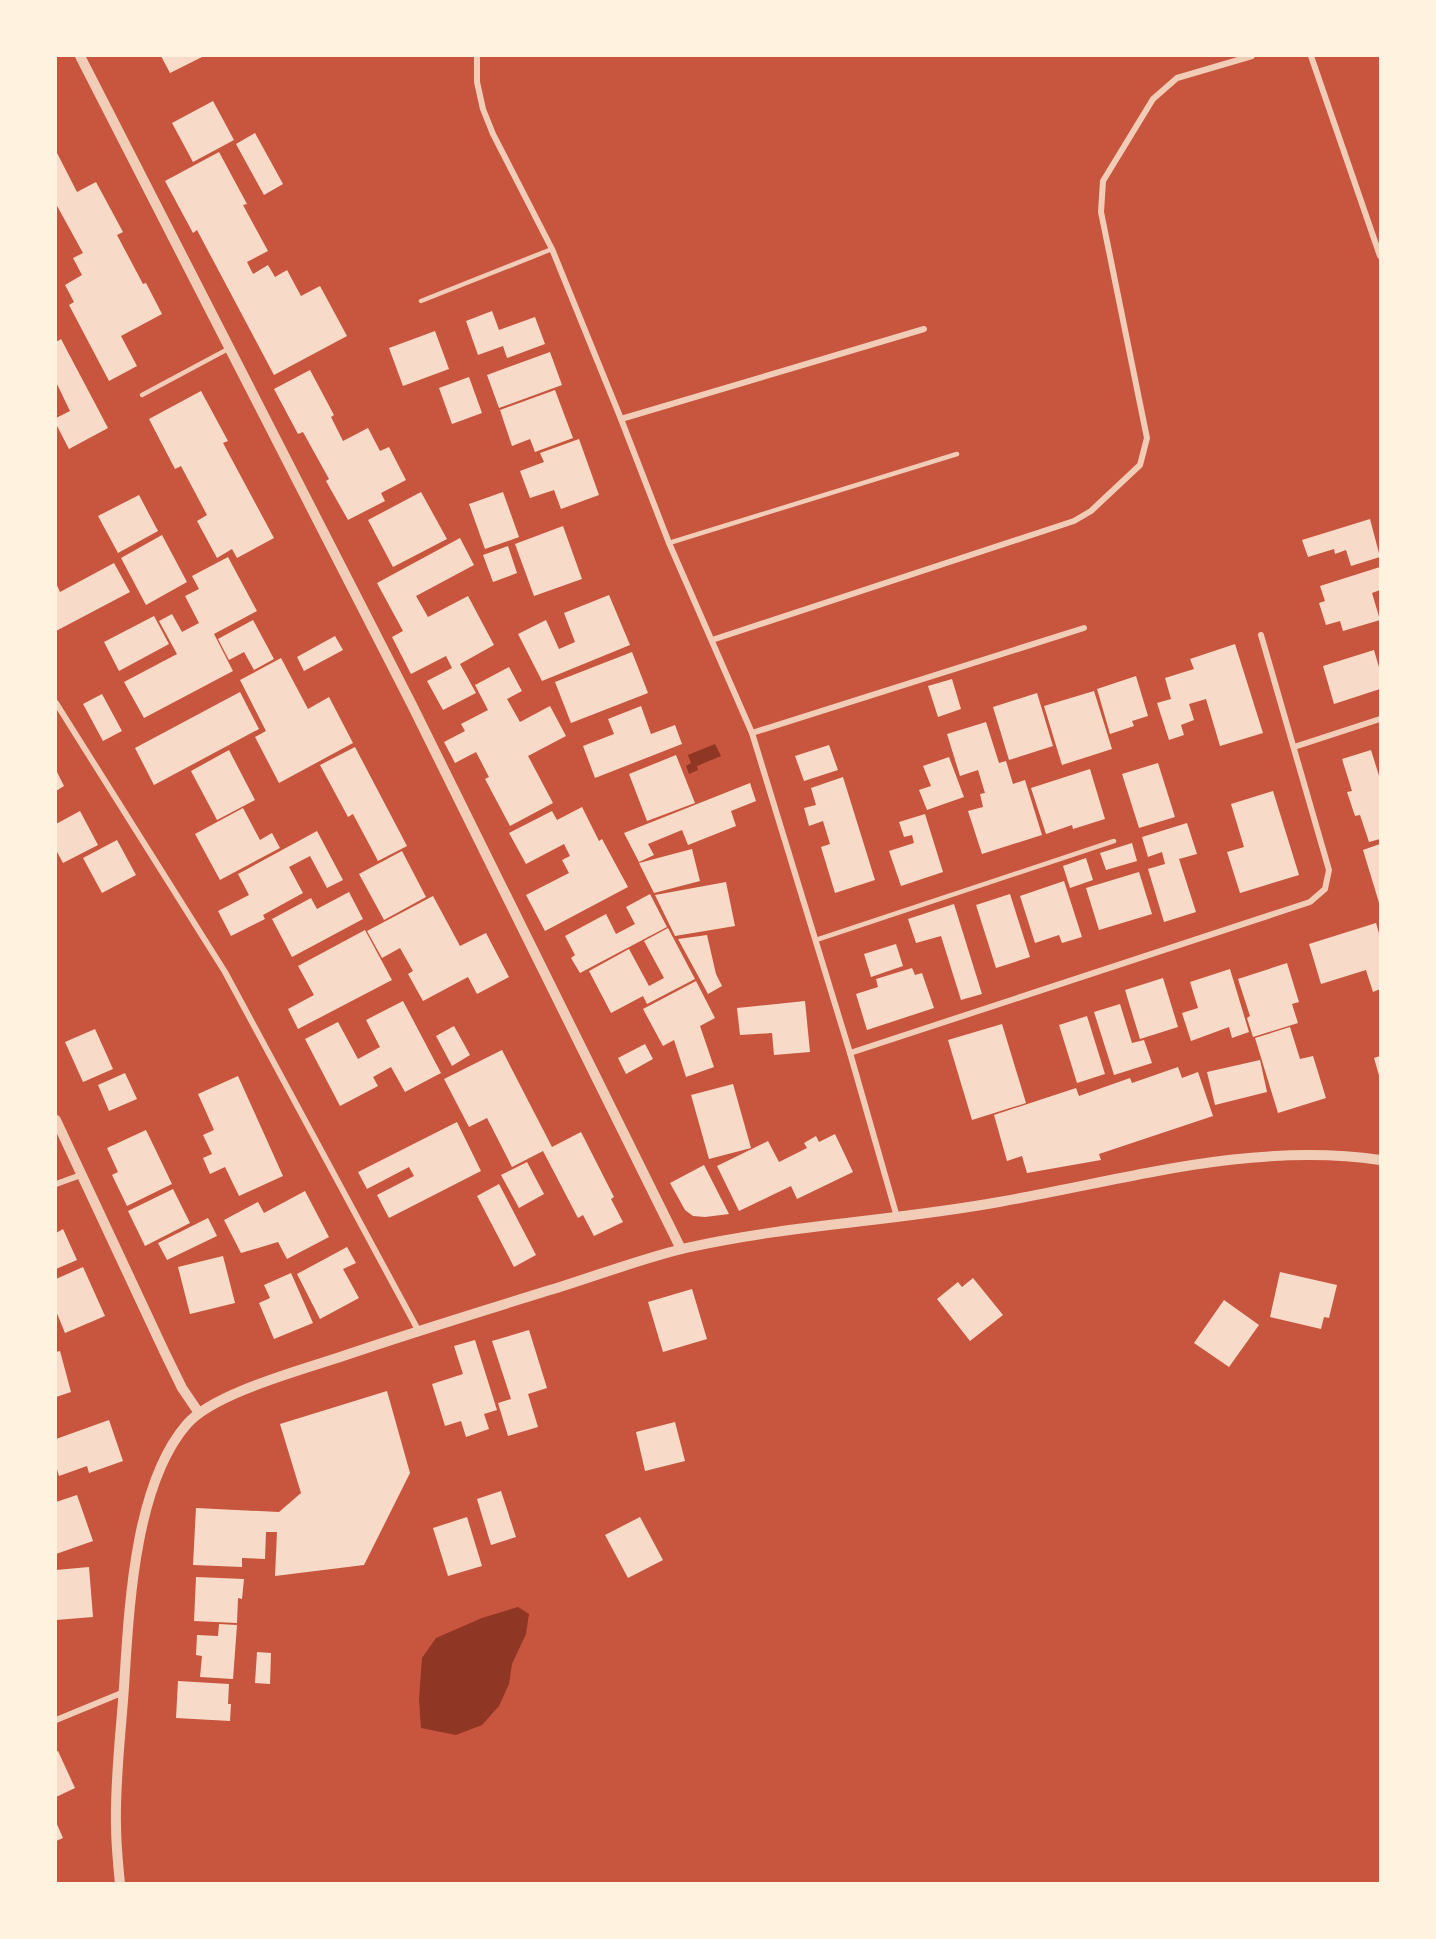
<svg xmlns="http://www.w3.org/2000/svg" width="1436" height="1939" font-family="Lato,sans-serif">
<rect width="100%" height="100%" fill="#c8553d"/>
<g fill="#8f3625">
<path d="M715,744L721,756L697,766L698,770L689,774L686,766L691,763L688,755Z"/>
<path d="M518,1607L529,1614L526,1634L512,1664L509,1684L499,1706L482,1725L456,1735L421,1728L419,1699L422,1658L436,1638L482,1618Z"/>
</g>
<g fill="#f7dbc8">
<path d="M161,56H204L170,73Z"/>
<path d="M213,101L234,140L193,162L172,123Z"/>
<path d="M255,133L283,184L264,195L236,144Z"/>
<path d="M56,151L77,192L96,182L123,232L117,235L143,284L146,283L162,314L121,336L137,366L109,381L69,305L74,302L65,285L82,275L73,258L83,253L56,204Z"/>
<path d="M219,152L247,204L243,205L268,251L247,262L253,274L268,265L275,277L287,270L301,296L320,286L347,336L274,375L197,230L193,233L165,181Z"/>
<path d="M492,311L499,330L535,317L545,344L507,358L503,346L478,355L466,321Z"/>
<path d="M435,331L449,369L403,386L389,348Z"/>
<path d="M61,339L108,428L69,449L56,424V418L70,411L56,382V342Z"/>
<path d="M550,352L562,385L499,408L487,375Z"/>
<path d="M310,370L334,415L331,417L343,441L368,428L380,451L389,447L406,480L381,493L385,501L348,520L326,481L329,479L303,432L298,434L274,389Z"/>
<path d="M469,377L482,413L452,424L439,388Z"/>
<path d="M555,390L573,438L535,452L530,439L512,446L500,410Z"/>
<path d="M201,391L228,441L223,443L274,538L237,558L232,549L217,558L197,521L207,515L181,466L175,469L149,419Z"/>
<path d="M579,439L599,495L561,509L554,490L530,498L520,471L544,462L540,453Z"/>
<path d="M421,492L447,539L393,567L368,520Z"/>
<path d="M503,492L519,537L485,549L469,504Z"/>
<path d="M139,495L158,531L118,553L98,516Z"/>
<path d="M1370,519L1380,557L1351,566L1346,550L1335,554L1334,549L1308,557L1302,540Z"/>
<path d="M563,526L582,579L534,596L515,544Z"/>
<path d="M162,535L187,582L146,605L121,558Z"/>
<path d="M460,538L474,565L416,596L428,617L468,596L494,645L460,664L476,693L443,710L427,681L452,668L446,656L411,674L392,637L403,631L377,583Z"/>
<path d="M508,546L517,573L493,582L483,555Z"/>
<path d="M228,557L257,611L214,634L233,671L144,718L124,682L177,654L159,621L172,614L182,632L199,623L185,596L199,589L192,576Z"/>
<path d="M114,563L130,592L56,631V583L60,592Z"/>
<path d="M1380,567V590L1372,593L1380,620L1343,631L1340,621L1326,625L1319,603L1325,601L1320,586Z"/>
<path d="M609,595L630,645L542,681L518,634L546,620L559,649L575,642L564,613Z"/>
<path d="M154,616L169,644L119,671L104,642Z"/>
<path d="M253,620L274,659L254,670L244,652L229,660L218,639Z"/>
<path d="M335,636L343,650L304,671L297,657Z"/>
<path d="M1235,644L1263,733L1220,746L1206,699L1189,704L1194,720L1181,725L1184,735L1169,740L1157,703L1171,699L1165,678L1194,669L1190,659Z"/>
<path d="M1374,650L1380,671V689L1334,704L1323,666Z"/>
<path d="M632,652L648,693L571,723L555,682Z"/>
<path d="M281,658L308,709L329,697L353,743L279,783L255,737L266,731L240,680Z"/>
<path d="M509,667L522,691L507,699L520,722L550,706L566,736L528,756L553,803L510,826L485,779L489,777L476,752L455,763L444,742L465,731L461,724L488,710L475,685Z"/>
<path d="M1136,676L1148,716L1132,721L1134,726L1110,734L1097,689Z"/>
<path d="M952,679L961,709L938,717L928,686Z"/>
<path d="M1094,691L1112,749L1062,765L1044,706Z"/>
<path d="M240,692L259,729L154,785L135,748Z"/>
<path d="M1037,693L1053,746L1009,760L993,707Z"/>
<path d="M102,694L122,731L103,741L83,704Z"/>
<path d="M641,706L651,734L675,725L682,744L595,778L583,746L614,734L608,719Z"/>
<path d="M986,722L999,763L1006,761L1013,784L1025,780L1042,835L982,854L968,811L983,807L980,794L985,793L978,770L960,776L947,734Z"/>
<path d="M829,745L838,770L804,781L795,756Z"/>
<path d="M355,747L407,846L378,861L353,814L348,817L320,765Z"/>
<path d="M229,750L255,800L217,820L191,771Z"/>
<path d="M1371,750L1380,779V839L1369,842L1360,815L1355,816L1347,792L1352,791L1342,759Z"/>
<path d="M676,755L695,803L647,821L629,774Z"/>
<path d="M949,757L964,797L927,810L919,790L931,786L923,766Z"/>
<path d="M1158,763L1175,817L1139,828L1122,774Z"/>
<path d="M1090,769L1105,819L1073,829L1072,825L1046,834L1031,788Z"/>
<path d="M56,770L64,786L56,791Z"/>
<path d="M843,777L875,880L835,893L821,847L830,844L823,821L809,826L804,808L816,805L811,788Z"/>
<path d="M750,783L756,801L731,811L736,826L688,845L682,830L648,844L654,855L639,862L624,833Z"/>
<path d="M1273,791L1299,875L1240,893L1227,852L1244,847L1231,804Z"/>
<path d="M582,807L599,841L602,839L628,887L545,931L526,895L569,873L562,860L570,856L564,844L526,864L509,833L552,811L557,820Z"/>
<path d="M243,808L260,840L272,833L280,848L220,880L195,834Z"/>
<path d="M80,811L98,845L63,863L56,850V824Z"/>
<path d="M925,814L943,872L901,886L889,851L914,843L912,835L904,837L899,822Z"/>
<path d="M1187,823L1197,854L1179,859L1196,912L1164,922L1148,869L1165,864L1162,852L1148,857L1142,837Z"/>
<path d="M317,831L343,880L327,888L310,856L289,867L303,893L263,915L265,919L231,936L218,911L249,895L238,874Z"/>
<path d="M117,840L136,875L102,893L83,858Z"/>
<path d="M1132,843L1137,861L1106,870L1100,853Z"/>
<path d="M1380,844V906L1363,850Z"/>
<path d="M692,849L700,881L654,893L639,863Z"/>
<path d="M402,851L426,897L384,920L359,874Z"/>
<path d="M1086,858L1093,880L1070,888L1063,866Z"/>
<path d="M1139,872L1152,914L1099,930L1086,888Z"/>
<path d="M1064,881L1082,937L1062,943L1059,935L1035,943L1020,896Z"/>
<path d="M726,882L735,926L675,936L655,895Z"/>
<path d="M349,892L363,919L292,957L272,919L311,898L317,909Z"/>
<path d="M650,894L667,927L580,973L571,958L575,955L565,936L606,914L616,934L635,924L626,907Z"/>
<path d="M1010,894L1030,957L996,968L976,905Z"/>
<path d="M433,896L460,946L486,933L509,977L477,994L468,977L423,1001L408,974L413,971L400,948L382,958L367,931Z"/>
<path d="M954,904L982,994L961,1000L941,936L916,943L908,919Z"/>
<path d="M1376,923L1380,937V989L1373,992L1366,970L1321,984L1309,944Z"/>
<path d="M668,928L695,979L647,1004L643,996L611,1013L589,971L629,949L649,986L664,978L644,941Z"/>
<path d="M365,930L392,980L298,1029L288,1009L314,995L298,966Z"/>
<path d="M707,935L716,974L722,986L708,994L678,939Z"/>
<path d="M896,944L903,966L871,977L864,954Z"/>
<path d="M1287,963L1299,1002L1292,1004L1298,1023L1253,1037L1247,1018L1250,1016L1238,979Z"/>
<path d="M912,968L915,975L922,973L934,1008L867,1030L856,994L878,987L876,979Z"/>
<path d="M1230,969L1249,1032L1232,1038L1229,1027L1191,1041L1182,1013L1198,1008L1190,982Z"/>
<path d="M1163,978L1178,1027L1140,1039L1125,990Z"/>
<path d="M696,981L715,1018L700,1026L714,1067L686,1077L674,1040L663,1046L643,1009Z"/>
<path d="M403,1001L441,1073L405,1092L391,1067L373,1077L378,1086L340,1106L305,1039L338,1022L358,1059L380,1047L366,1020Z"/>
<path d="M805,1001L810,1052L774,1055L772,1033L740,1035L737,1008Z"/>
<path d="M1120,1004L1132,1043L1144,1040L1152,1063L1114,1075L1094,1012Z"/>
<path d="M1087,1016L1105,1074L1077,1083L1059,1025Z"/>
<path d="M1002,1024L1026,1103L972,1120L948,1040Z"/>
<path d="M454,1026L470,1055L452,1066L436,1036Z"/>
<path d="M1290,1027L1300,1059L1313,1056L1326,1098L1278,1113L1255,1038Z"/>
<path d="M95,1029L113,1069L83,1082L65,1042Z"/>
<path d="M645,1044L653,1059L626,1074L618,1058Z"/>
<path d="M502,1050L552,1147L581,1132L614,1197L611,1199L623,1222L594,1236L583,1215L578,1218L543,1151L512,1167L487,1118L469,1127L444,1079Z"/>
<path d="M1380,1056V1079L1374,1058Z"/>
<path d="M1260,1060L1267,1092L1215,1105L1207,1072Z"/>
<path d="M1178,1067L1182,1078L1198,1072L1213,1116L1099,1154L1101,1160L1027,1173L1022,1156L1007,1161L994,1115L1076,1088L1079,1096L1130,1078L1132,1083Z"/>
<path d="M125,1073L137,1099L109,1111L98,1085Z"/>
<path d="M238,1076L283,1176L239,1196L225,1167L210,1174L203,1158L212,1154L203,1135L214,1130L198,1094Z"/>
<path d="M733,1084L751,1148L709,1159L691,1095Z"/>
<path d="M457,1122L481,1171L389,1218L377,1195L414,1176L409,1167L367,1189L358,1172Z"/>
<path d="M146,1130L172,1184L127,1206L112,1175L118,1172L107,1148Z"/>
<path d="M835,1134L853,1172L797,1199L791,1186L739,1211L717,1166L768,1141L779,1162L807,1148L804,1143L816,1136L819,1142Z"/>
<path d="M527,1162L544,1194L519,1208L501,1175Z"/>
<path d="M704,1165L729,1214L705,1217L693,1216L685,1210L670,1183Z"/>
<path d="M499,1184L536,1255L514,1267L477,1196Z"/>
<path d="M173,1189L190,1223L145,1246L128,1211Z"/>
<path d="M305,1191L329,1237L287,1259L278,1242L241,1253L224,1220L258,1202L264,1213Z"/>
<path d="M208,1218L217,1236L167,1260L158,1243Z"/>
<path d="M63,1229L77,1260L56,1269V1233Z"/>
<path d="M347,1247L356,1263L343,1269L359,1298L320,1319L297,1274Z"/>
<path d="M223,1256L235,1303L190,1314L178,1267Z"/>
<path d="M83,1267L105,1316L65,1333L56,1311V1279Z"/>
<path d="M1280,1272L1337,1285L1329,1318L1324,1317L1321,1329L1270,1317Z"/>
<path d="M291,1273L313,1323L274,1339L259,1303L270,1298L264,1285Z"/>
<path d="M973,1278L1003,1315L970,1341L937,1299L958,1282L962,1287Z"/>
<path d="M692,1289L707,1339L663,1352L648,1302Z"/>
<path d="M1224,1300L1259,1325L1229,1367L1194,1343Z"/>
<path d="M529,1330L547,1388L528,1394L538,1427L508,1436L498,1403L511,1399L492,1341Z"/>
<path d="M475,1340L497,1410L484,1414L489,1429L466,1437L461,1421L445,1426L432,1384L463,1374L454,1346Z"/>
<path d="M60,1351L71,1392L56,1397V1352Z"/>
<path d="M387,1391L410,1473L364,1565L275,1576L277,1532H266L265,1559L242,1558V1567L193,1565L196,1508L279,1512L301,1493L280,1424Z"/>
<path d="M109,1420L123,1461L89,1473L87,1466L59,1476L56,1466V1439Z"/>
<path d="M675,1422L685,1461L645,1471L636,1432Z"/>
<path d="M501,1491L516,1537L491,1545L477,1499Z"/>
<path d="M77,1495L93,1541L56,1554V1502Z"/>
<path d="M467,1517L482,1566L448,1576L433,1528Z"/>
<path d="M640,1517L663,1560L628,1578L605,1535Z"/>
<path d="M89,1567L93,1617L56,1620V1570Z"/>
<path d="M196,1577L244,1579L242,1599L238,1598L237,1623L194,1621Z"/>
<path d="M219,1624L237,1625L233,1679L200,1677L202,1656L196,1655L197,1635L218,1636Z"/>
<path d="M257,1652L271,1653L270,1684L255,1683Z"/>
<path d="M178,1681L229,1684L228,1704H231L230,1721L176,1718Z"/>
<path d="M58,1751L75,1788L56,1797V1752Z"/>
<path d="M56,1822L63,1838L56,1841Z"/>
</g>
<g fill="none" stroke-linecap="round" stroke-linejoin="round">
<g stroke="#f1ccb7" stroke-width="4.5">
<path d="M421,301L552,249"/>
<path d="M142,395L228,349"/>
<path d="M669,543L957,454"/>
<path d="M816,940L1114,841"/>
</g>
<g stroke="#f1ccb7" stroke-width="6">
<path d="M477,56V82L483,109L493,134L552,249L621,419L669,543L752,733L850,1053L897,1217"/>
<path d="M1311,56L1380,256"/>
<path d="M621,419L924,329"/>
<path d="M712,640L1074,521L1091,511L1140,465L1147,438L1101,212L1103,181L1153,99L1177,78L1252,56"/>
<path d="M56,703L225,972L418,1330"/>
<path d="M752,733L1084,628"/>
<path d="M1294,747L1380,719"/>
<path d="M850,1053L1310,902L1325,889L1329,870L1261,635"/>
<path d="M56,1184L81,1175"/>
<path d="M56,1720L124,1692"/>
</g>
<g stroke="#f1ccb7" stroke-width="10">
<path d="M80,56L412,705L681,1249"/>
<path d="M56,1120L164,1351L182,1388L199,1413"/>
<path d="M120,1884C118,1864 116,1844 116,1824C115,1778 121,1732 124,1687C129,1609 134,1485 187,1424C214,1393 302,1370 343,1356C416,1331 489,1309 563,1286C604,1273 644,1258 686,1248C789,1225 895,1221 999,1202C1124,1180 1253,1141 1380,1160"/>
</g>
</g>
<rect width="1436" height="1939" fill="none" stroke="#fff3e0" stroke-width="114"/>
</svg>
